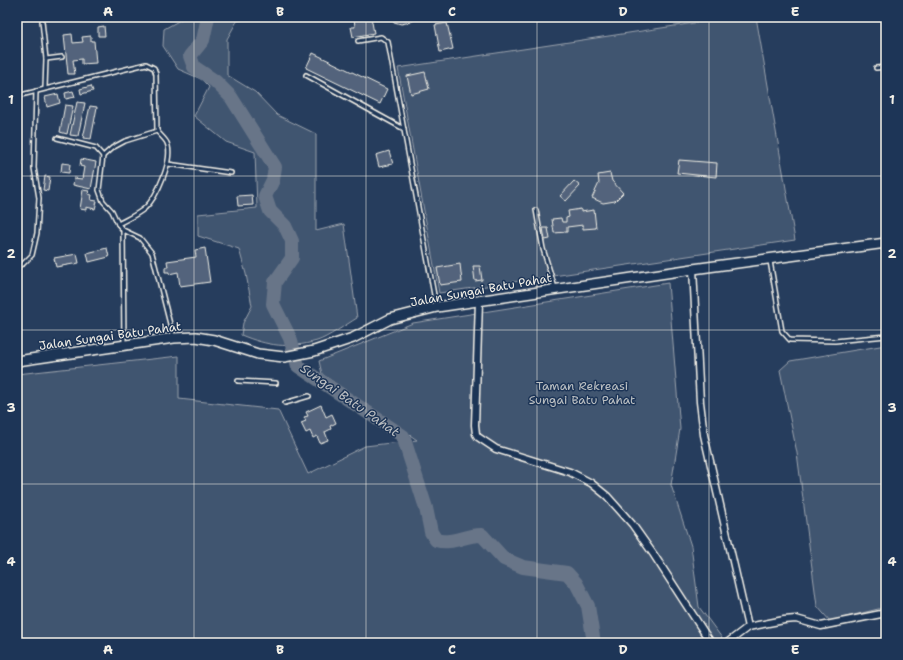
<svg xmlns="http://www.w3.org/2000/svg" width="903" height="660" font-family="'Shantell Sans',sans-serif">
<rect width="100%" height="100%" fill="#263d5d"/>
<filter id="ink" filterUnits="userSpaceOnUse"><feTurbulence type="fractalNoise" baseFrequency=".025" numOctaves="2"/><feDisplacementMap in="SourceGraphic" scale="8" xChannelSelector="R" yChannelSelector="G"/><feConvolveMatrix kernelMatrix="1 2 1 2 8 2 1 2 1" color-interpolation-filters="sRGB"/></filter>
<g filter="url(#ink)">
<g fill="#40546f" stroke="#9aa2ac">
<path d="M182,17H253L237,21L227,39V75L255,92L277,115L316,134V231L344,224L357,318C347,324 327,338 317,341C288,349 268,346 241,335L243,323L252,306L246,274L239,249L198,236V214L257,208L255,152L226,142L194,116L209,87L201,79L178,69L163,46L164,29L182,19Z"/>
<path d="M734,17H756L795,240L439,293L398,68Z"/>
<path d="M668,283L680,429L671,485L691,546L699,607L722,638L715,643H17V374L179,356V399L278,410L308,474L365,446L417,440L322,374L319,361L413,323Z"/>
<path d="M886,345V607L830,621L817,606L797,453L780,370L790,361Z"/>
</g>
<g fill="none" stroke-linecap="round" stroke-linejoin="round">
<path stroke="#677588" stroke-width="14" d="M208,17L203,40L190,56L194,67L215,81L231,97L275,167L273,180L265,196L270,211L285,226L292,241V258L275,282L273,304L290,338L298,366L403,436L426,508L431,532L436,540C452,545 466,534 482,535L504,559L523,567L567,573L576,583L588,606L594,643"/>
</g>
<g fill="#52647b" stroke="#f4f1e8">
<path d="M354,17H371L374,33L353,37L351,27H355Z"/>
<path d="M386,17H418L411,22L401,24L391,21Z"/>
<path d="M447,23L453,49L440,52L435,25Z"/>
<path d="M104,26L105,36H98V27Z"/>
<path d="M72,34L73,43L83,42L82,37L91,36V41H94L96,63L82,64V59L73,60L75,74H68L64,35Z"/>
<path d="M313,53L387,89L380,104L306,68Z"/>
<path d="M425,72L429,89L411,94L407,76Z"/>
<path d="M91,86L93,91L81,94L80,89Z"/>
<path d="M73,91L75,97L66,99L65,93Z"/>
<path d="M58,94L60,103L47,107L45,97Z"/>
<path d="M77,102L85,103L78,136L70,135Z"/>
<path d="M65,105L73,106L67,134L60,132Z"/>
<path d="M90,106L97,107L91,139L83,138Z"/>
<path d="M389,151L393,164L379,167L376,155Z"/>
<path d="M81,159L96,162L91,189L73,185L74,178L82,179L84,167L80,166Z"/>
<path d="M679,160L717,163L716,177L677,173Z"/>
<path d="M62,163L70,164L69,173L61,172Z"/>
<path d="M610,173L612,181L623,193L615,201L603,203L592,198L599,183L598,175Z"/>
<path d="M45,176L50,177L48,191L43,190Z"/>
<path d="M574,181L580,186L566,201L560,196Z"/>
<path d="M83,190L89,191L88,194L92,195L91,200L97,201L95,209L86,207V210L80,209Z"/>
<path d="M252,195L253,205L238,206L237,196Z"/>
<path d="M581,209V212L594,210L596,228L583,229V225L567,227V232L554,233L552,219L561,218L562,222H566V218L569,217L568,211Z"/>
<path d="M543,228H548L550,239L545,240Z"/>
<path d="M107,248L109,257L89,262L87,253Z"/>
<path d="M205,248L210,282L180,286L178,272L169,274V272H165V267H168L167,261L196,257L195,250Z"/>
<path d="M77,254L79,263L56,267L54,258Z"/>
<path d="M460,264L462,282L440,285L437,268Z"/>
<path d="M473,266H480L482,280L475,281Z"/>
<path d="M321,405L326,417L332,414L336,423L330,426L331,429L325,432L328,440L320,443L317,436L313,438L310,431L306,433L301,423L306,421L304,417L308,416L306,412Z"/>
</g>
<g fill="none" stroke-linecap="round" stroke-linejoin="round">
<defs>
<g id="lane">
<path d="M42,21L46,59L45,88"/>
<path d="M358,41L381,37L388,42L436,306"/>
<path d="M46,59L62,57"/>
<path d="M876,68L886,67"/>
<path d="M306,75L404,129"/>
<path d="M17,96L146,64L154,68L156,74L157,131L125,141L112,148L103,156L99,190L103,201L112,211L118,224L123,230L124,344"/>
<path d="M57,138L96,148L103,156"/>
<path d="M168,164L231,173"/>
<path d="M536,210L543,249L555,288"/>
<path d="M118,224C127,219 137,215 145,208C157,197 174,159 167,143C165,139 160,135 157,131"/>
<path d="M123,230L140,238L152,253L173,336"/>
<path d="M770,261L782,331L790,340L835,341L886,336"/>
<path d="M17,266L23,264L32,255L37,233L39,198L34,168L36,91"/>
<path d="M238,381L276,383"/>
<path d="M285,403L309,396"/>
</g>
<g id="street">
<path d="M693,269L700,402L704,435L748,627"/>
<path d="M479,301L475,425L476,434L478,437L496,449L570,472L591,483L607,496L632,524L654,555L711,643"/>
<path d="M727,643L748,627L784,620L796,619L821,626L886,613"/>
</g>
<path id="secondary" d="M17,361L174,338L196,337L214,340L258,354L284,357L314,351L353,338L390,319L437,307L693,269L886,243"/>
</defs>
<use href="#lane" stroke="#f4f1e8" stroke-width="6"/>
<use href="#street" stroke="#f4f1e8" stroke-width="9"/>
<use href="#secondary" stroke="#f4f1e8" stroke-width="12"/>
<use href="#lane" stroke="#1d3557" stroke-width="3"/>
<use href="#street" stroke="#1d3557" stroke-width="6"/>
<use href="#secondary" stroke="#1d3557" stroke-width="9"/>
</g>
</g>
<path fill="none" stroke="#f4f1e8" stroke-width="1" stroke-opacity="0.55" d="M194,17V643M366,17V643M537,17V643M709,17V643M17,176H886M17,330H886M17,484H886"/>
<g text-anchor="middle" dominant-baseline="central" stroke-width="3" stroke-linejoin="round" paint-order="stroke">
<g font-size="12" fill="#f4f1e8" stroke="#1d3557">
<text transform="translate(481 290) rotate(-10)">Jalan Sungai Batu Pahat</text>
<text transform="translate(110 336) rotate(-8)">Jalan Sungai Batu Pahat</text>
</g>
<g font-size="12" fill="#bec2c4" stroke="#1d3557">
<text x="582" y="386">Taman Rekreasi<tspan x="582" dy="14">Sungai Batu Pahat</tspan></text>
</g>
<g font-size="13" font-style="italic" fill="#bcbfc2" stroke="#1d3557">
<text transform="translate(350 400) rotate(35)">Sungai Batu Pahat</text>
</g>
</g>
<rect width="903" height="660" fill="none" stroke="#1d3557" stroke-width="44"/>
<rect x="22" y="22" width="859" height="616" fill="none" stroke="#f4f1e8" stroke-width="1.5"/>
<g font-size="13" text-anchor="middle" font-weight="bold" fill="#f4f1e8">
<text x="108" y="16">A</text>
<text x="280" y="16">B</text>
<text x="452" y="16">C</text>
<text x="623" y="16">D</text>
<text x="795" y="16">E</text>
<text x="11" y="104">1</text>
<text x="892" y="104">1</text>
<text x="11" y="258">2</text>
<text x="892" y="258">2</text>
<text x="11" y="412">3</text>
<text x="892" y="412">3</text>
<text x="11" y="566">4</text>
<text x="892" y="566">4</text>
<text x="108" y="654">A</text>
<text x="280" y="654">B</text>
<text x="452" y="654">C</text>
<text x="623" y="654">D</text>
<text x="795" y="654">E</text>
</g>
</svg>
